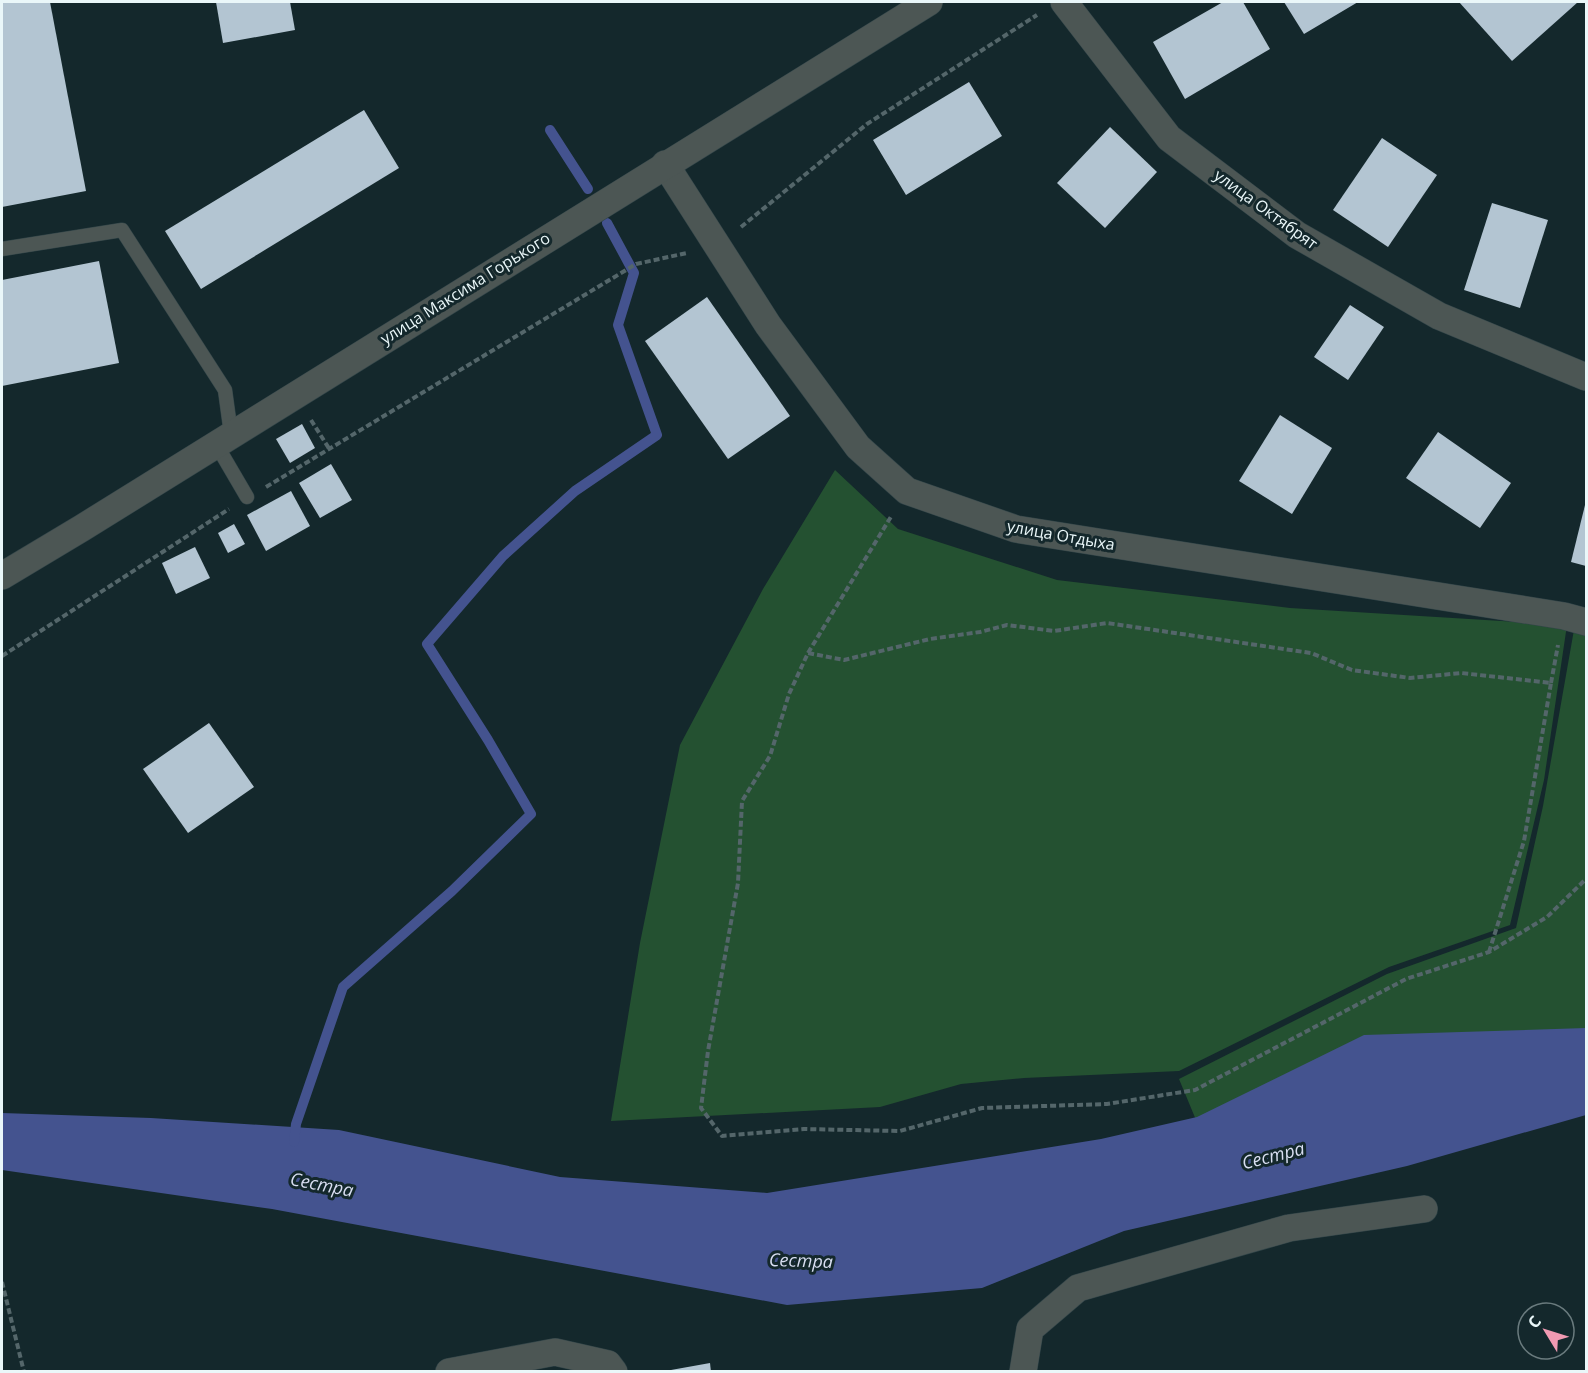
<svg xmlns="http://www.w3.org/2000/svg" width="1588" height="1373" font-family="'Open Sans',sans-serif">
<rect width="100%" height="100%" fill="#14282c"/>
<g fill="#245131">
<path d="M835,470L898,529L1057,580L1290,608L1567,625L1544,780L1510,925L1389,967L1179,1071L1024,1078L961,1084L880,1107L611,1121L640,943L680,745L763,589Z"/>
<path d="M1575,624L1586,626V1056L1206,1144L1179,1079L1387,974L1516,928L1543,806Z"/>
</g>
<path fill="#44538f" d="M1586,1028V1115L1407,1166L1124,1231L982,1288L787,1305L272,1209L2,1170V1113L151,1118L339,1130L560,1177L767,1193L1101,1139L1197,1117L1364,1035Z"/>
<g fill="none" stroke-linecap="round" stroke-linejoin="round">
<g stroke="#44538f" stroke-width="10">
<path d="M550,130L588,189"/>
<path d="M294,1142L296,1124L343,987L452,891L531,814L488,740L427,644L503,556L575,491L657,435L618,325L634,273L607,223"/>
</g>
</g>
<g fill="#b3c5d2">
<path d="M2,2H50L86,191L2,207Z"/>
<path d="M216,2H290L295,30L223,43Z"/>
<path d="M1223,2H1243L1270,49L1185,99L1153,42Z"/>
<path d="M1284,2H1358L1304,34Z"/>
<path d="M1459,2H1578L1512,61Z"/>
<path d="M969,82L1002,136L906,195L873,140Z"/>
<path d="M364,110L399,168L201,289L165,231Z"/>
<path d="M1110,127L1157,172L1105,228L1057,183Z"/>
<path d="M1382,138L1437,175L1388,247L1333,210Z"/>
<path d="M1492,203L1548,220L1520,308L1464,290Z"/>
<path d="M99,261L119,363L2,386V280Z"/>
<path d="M707,297L790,416L728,459L645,341Z"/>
<path d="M1350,305L1384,327L1348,380L1314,357Z"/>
<path d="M1280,415L1332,448L1292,514L1239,481Z"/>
<path d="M302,424L315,448L290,463L276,439Z"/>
<path d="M1438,432L1511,483L1480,528L1406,478Z"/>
<path d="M331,464L352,500L320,518L299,483Z"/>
<path d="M291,491L310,526L266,551L247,515Z"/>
<path d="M1586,501V566L1571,562Z"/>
<path d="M234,524L245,544L228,553L218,533Z"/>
<path d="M195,547L210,578L176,594L162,563Z"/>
<path d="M209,723L254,787L188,833L143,769Z"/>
<path d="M710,1363L711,1372H671V1370Z"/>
</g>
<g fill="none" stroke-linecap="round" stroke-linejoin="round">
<defs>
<g id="service">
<path d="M2,249L122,230L225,390L231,434"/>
<path d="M216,444L247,497"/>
</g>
<g id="minor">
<path d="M1064,2L1169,138L1297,235L1439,316L1586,377"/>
<path d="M665,164L768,325L858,447L907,491L1016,529L1564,616L1586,622"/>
<path d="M2,576L82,528L929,2"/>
<path d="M449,1372L555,1352L608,1364L614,1372"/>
<path d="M1023,1372L1030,1329L1078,1288L1289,1228L1424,1209"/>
</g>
</defs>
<use href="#service" stroke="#324549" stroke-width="15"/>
<use href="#minor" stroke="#324549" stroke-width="28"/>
<g stroke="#54666a" stroke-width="4" stroke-dasharray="6 3" stroke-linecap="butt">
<path d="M741,227L867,124L1037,15"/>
<path d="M311,420L330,450"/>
<path d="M266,487L636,264L687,253"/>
<path d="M808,653L892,515"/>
<path d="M2,656L229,509"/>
<path d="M1551,683L1558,645"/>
<path d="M1489,952L1524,841L1551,683L1461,673L1410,678L1352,670L1311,653L1107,623L1054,631L1007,625L980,632L930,639L844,660L808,653L789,694L770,756L742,801L738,883L708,1051L701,1108L722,1136L804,1129L900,1131L982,1108L1107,1104L1195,1090L1406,979L1489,952L1547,917L1586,879"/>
<path d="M2,1282L24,1372"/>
</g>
<use href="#service" stroke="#4c5654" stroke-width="14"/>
<use href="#minor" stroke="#4c5654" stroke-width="27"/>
</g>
<g text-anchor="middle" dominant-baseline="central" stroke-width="6" stroke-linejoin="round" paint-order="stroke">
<g font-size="16" fill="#eaf7f9" stroke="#14282c">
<text transform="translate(1266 209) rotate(36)">улица Октябрят</text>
<text transform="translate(465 288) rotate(-32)">улица Максима Горького</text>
<text transform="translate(1061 535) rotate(10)">улица Отдыха</text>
</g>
<g font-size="18" font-style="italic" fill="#d8def1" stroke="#14282c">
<text transform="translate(1273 1155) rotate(-14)">Сестра</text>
<text transform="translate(322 1184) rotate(11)">Сестра</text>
<text transform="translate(801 1260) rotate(2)">Сестра</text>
</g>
</g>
<rect width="1588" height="1373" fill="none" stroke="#eaf7f9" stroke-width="6"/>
<g transform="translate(1546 1331) rotate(308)"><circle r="28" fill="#14282c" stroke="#6a7b7e" stroke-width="1.5"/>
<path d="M0-4.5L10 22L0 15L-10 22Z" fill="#f19ab2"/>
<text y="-9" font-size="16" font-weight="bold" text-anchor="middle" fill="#eaf7f9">С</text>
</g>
</svg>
